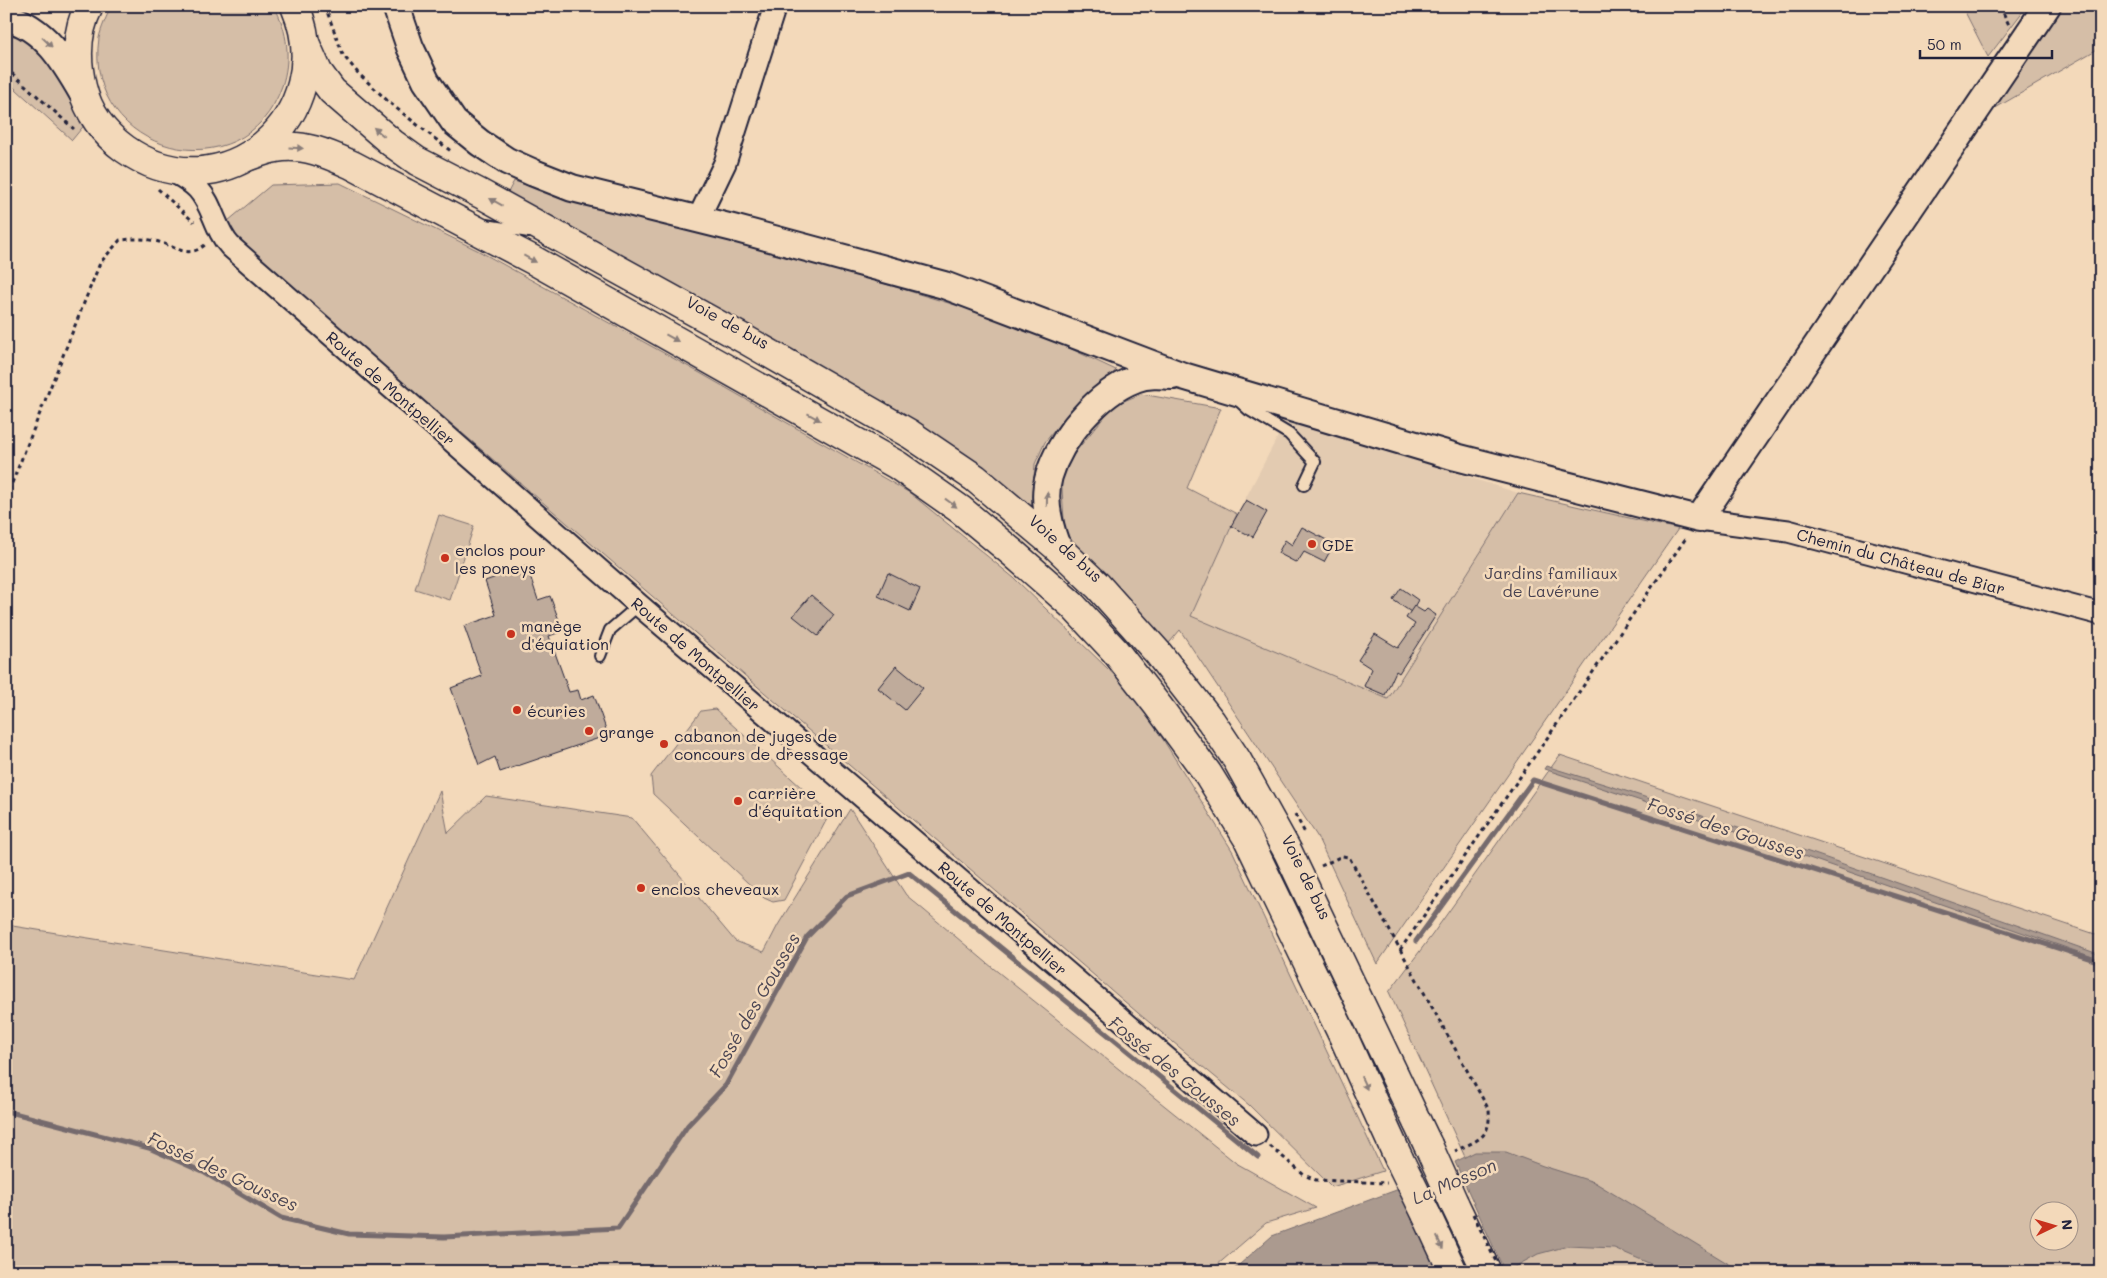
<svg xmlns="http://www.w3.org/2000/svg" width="2107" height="1278" font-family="Mali,sans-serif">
<rect width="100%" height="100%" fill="#f3d9ba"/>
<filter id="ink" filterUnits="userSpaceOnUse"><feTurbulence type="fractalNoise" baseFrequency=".02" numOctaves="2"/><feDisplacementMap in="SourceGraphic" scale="10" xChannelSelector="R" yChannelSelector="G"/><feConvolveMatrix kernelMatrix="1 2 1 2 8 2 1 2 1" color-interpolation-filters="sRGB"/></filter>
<g filter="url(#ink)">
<path fill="#e3cbb1" d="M1287,419L1518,493L1388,699L1191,616L1231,526Z"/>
<g fill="#d5bea7" stroke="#7c7071" fill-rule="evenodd">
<path d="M111,6H274C288,31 291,60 282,86C245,195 82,154 99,38C101,28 107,16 111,6Z"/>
<path d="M1962,6H2027L1988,57Z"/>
<path d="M2063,6H2101V47L1992,110Z"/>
<path d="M6,35L21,37L46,54L86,123L72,140L6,80Z"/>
<path d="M514,181L556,195L704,229L1018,324L1116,370L1097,392L1071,410L1045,442L1035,464L1032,507L949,445L505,198Z"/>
<path d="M340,183L477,250L700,373L910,493L1014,578L1136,696L1233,852L1383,1171L1332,1187L1249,1105L1138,1013L236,239L228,221L271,185Z"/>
<path d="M1141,394L1221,408L1187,488L1237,514L1191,616L1388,699L1518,493L1678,529L1377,964L1317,836L1180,630L1165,648L1065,535L1061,474L1077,450L1114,405Z"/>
<path d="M439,515L474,526L450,600L415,589Z"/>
<path d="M715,709L824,808L828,817L784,900L773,902L764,898L653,794L651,776L701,711Z"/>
<path d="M1560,755L2101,936V1272H1518L1389,992L1432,935ZM2040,1210H2070V1240H2040Z"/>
<path d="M440,791L448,833L486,796L632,818L735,941L764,952L778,925L850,809L906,895L993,968L1236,1163L1316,1208L1266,1223L1209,1272H6V925L354,980Z"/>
</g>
<g fill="#ab9a8f" stroke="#746a6d">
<path d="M1546,766C1733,823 1917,890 2101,955V960L1732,831L1544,769Z"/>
<path d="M1475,1152H1506L1543,1166L1594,1182L1742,1272H1669L1614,1248L1568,1246L1538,1254L1505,1272L1455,1162Z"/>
<path d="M1399,1189L1437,1272H1231L1272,1236Z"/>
</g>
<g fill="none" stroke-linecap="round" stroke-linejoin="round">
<g stroke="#746a6d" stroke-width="5">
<path d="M1416,941L1533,780L2101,962"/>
<path d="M6,1111L149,1148L205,1173L281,1218L349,1234L444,1237L618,1228L688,1125L726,1085L807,937L847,896L909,873L1258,1157"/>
</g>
</g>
<g fill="#bfab9b" stroke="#22223b">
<path d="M1246,500L1267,512L1253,537L1231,526Z"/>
<path d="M1302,527L1334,544L1324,562L1304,552L1297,563L1278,553L1285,540L1292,545Z"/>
<path d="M527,566L538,600L550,596L563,631L549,636L569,692L578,690L581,700L594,695L608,735L500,772L495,757L479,765L451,688L482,676L464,626L496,615L485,581Z"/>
<path d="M888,573L920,589L910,611L878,596Z"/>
<path d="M1401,588L1418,600L1411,612L1393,600Z"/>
<path d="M811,595L834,615L818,636L793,616Z"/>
<path d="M1414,606L1424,612L1427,609L1436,615L1399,673L1396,671L1385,695L1364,686L1372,669L1358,660L1375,634L1398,648L1415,624L1406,618Z"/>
<path d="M896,666L923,688L905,710L878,688Z"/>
</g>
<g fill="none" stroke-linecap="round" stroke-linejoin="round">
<defs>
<g id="service">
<path d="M486,225L529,232"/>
<path d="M1238,400L1249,410L1289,434L1315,462L1304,485"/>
<path d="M600,656L610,630L639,605"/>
</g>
<g id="minor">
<path d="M169,169C179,175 190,180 198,189C213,205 215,230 230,246L639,605L1256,1135"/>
<path d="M698,219L725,163L775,6"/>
<path d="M1699,519L1788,531L2101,614"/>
</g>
<g id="tertiary">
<path d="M396,6L410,47L426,81L454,122L480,143L507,161L534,173L572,188L733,228L944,285L1183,376L1456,457L1699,519L2047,6"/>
<path d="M6,17C45,28 64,61 83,94"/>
<path d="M1057,547C1049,525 1042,499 1049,476C1060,438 1098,393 1135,379C1147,374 1160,375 1173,376"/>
</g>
<g id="secondary">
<path d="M89,6C76,31 76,61 82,87C88,112 104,134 125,149C223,218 342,115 295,6"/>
<path d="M306,45L318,72L332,91L392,143L417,161L481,194L746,340L910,434L975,478L1057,547L1098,586L1158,653L1211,721L1237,760L1288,852L1428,1145"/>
<path d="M249,156C258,153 267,149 276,148C303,143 328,154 352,165L535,261L897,465L961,510L1014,554L1072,605L1115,651L1158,706L1208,774L1248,839L1344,1038L1399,1159"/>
<path d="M1454,1203L1487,1272"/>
<path d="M1426,1214L1453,1272"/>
</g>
</defs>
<use href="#service" stroke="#22223b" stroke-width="14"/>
<use href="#minor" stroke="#22223b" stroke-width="25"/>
<use href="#tertiary" stroke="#22223b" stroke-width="30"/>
<use href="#secondary" stroke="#22223b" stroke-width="31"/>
<g stroke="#22223b" stroke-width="3" stroke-dasharray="4 4" stroke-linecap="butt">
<path d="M325,6L343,55L358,73L391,104L452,152"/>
<path d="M2000,6L2009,25"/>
<path d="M6,68L74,129"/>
<path d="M158,189L194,222"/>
<path d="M6,498L100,263L120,240C132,239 143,238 155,241C175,245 187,261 206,244"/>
<path d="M1295,814L1306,835"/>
<path d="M1321,866L1342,856L1349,857L1489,1110C1491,1138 1478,1140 1455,1151"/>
<path d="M1400,950L1686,538"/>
<path d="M1270,1146L1304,1175L1316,1180L1387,1183"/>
</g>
<use href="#service" stroke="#f3d9ba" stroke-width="10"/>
<use href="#minor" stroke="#f3d9ba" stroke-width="21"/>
<use href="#tertiary" stroke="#f3d9ba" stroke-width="26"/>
<use href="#secondary" stroke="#f3d9ba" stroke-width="28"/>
<defs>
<g id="secondary-bridge">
<path d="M1428,1145L1454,1203"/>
<path d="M1399,1159L1426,1214"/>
</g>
</defs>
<use href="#secondary-bridge" stroke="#22223b" stroke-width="31" stroke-linecap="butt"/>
<path stroke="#22223b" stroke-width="3" stroke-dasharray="4 4" stroke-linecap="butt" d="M1473,1214L1501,1272"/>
<use href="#secondary-bridge" stroke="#f3d9ba" stroke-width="28"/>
</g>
<defs><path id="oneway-solid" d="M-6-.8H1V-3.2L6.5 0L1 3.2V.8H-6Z" transform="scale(1.25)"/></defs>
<g fill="#8a7e7a">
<use href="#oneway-solid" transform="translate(47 42) rotate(44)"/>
<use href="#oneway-solid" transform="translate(379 132) rotate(-140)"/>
<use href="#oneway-solid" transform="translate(296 148) rotate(3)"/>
<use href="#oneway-solid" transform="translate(496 202) rotate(-151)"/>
<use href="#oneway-solid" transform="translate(530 259) rotate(28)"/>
<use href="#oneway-solid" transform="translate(672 338) rotate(29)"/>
<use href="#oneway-solid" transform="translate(814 417) rotate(29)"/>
<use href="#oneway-solid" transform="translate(1047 499) rotate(-89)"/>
<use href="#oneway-solid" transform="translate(951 503) rotate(36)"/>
<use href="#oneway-solid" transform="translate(1364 1083) rotate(65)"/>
<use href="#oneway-solid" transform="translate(1440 1243) rotate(65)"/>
</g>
</g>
<g fill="#c8321e" stroke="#f3d9ba" stroke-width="2">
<circle cx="1312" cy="544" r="5"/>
<circle cx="445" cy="558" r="5"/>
<circle cx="511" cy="634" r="5"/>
<circle cx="517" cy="710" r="5"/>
<circle cx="589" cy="731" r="5"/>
<circle cx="664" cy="744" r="5"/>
<circle cx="738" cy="801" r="5"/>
<circle cx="641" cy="888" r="5"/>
</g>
<g text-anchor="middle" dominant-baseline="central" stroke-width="5" stroke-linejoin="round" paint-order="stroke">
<g font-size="16" fill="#22223b" stroke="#f3d9ba">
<text transform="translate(728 322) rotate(29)">Voie de bus</text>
<text transform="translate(391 388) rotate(41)">Route de Montpellier</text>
<text transform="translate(1066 548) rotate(42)">Voie de bus</text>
<text transform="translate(1901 561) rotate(15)">Chemin du Château de Biar</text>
<text transform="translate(696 654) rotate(41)">Route de Montpellier</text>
<text transform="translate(1307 877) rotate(64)">Voie de bus</text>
<text transform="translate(1003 918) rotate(41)">Route de Montpellier</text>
</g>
<g font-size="16" fill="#22223b" stroke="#f3d9ba" text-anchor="start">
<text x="1322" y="544">GDE</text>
<text x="455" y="549">enclos pour<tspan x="455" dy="18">les poneys</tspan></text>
<text x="521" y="625">manège<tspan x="521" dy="18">d'équiation</tspan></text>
<text x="527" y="710">écuries</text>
<text x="599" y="731">grange</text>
<text x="674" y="735">cabanon de juges de<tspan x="674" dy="18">concours de dressage</tspan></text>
<text x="748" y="792">carrière<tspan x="748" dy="18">d'équitation</tspan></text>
<text x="651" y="888">enclos cheveaux</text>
</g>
<g font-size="16" fill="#464151" stroke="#f3d9ba">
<text x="1551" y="572">Jardins familiaux<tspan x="1551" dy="18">de Lavérune</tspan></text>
</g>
<g font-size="18" font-style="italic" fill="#4b4654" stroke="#f3d9ba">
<text transform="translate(1726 828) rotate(18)">Fossé des Gousses</text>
<text transform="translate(754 1005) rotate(-60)">Fossé des Gousses</text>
<text transform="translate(1175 1071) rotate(39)">Fossé des Gousses</text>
<text transform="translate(223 1171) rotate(25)">Fossé des Gousses</text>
<text transform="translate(1454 1181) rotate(-23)">La Mosson</text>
</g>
</g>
<rect width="2107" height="1278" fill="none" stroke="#f3d9ba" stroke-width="25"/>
<rect x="12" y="12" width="2082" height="1253" fill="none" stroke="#22223b" stroke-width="2" filter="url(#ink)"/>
<g transform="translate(2054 1226) rotate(85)"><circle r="24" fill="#f3d9ba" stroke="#9f9087"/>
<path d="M0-4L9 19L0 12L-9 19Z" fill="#c8321e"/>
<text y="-8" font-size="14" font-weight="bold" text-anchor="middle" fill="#22223b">N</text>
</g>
<path d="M1920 50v8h132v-8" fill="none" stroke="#22223b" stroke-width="2.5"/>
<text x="1927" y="50" font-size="15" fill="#22223b" stroke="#f3d9ba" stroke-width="4" paint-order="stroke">50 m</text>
</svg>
